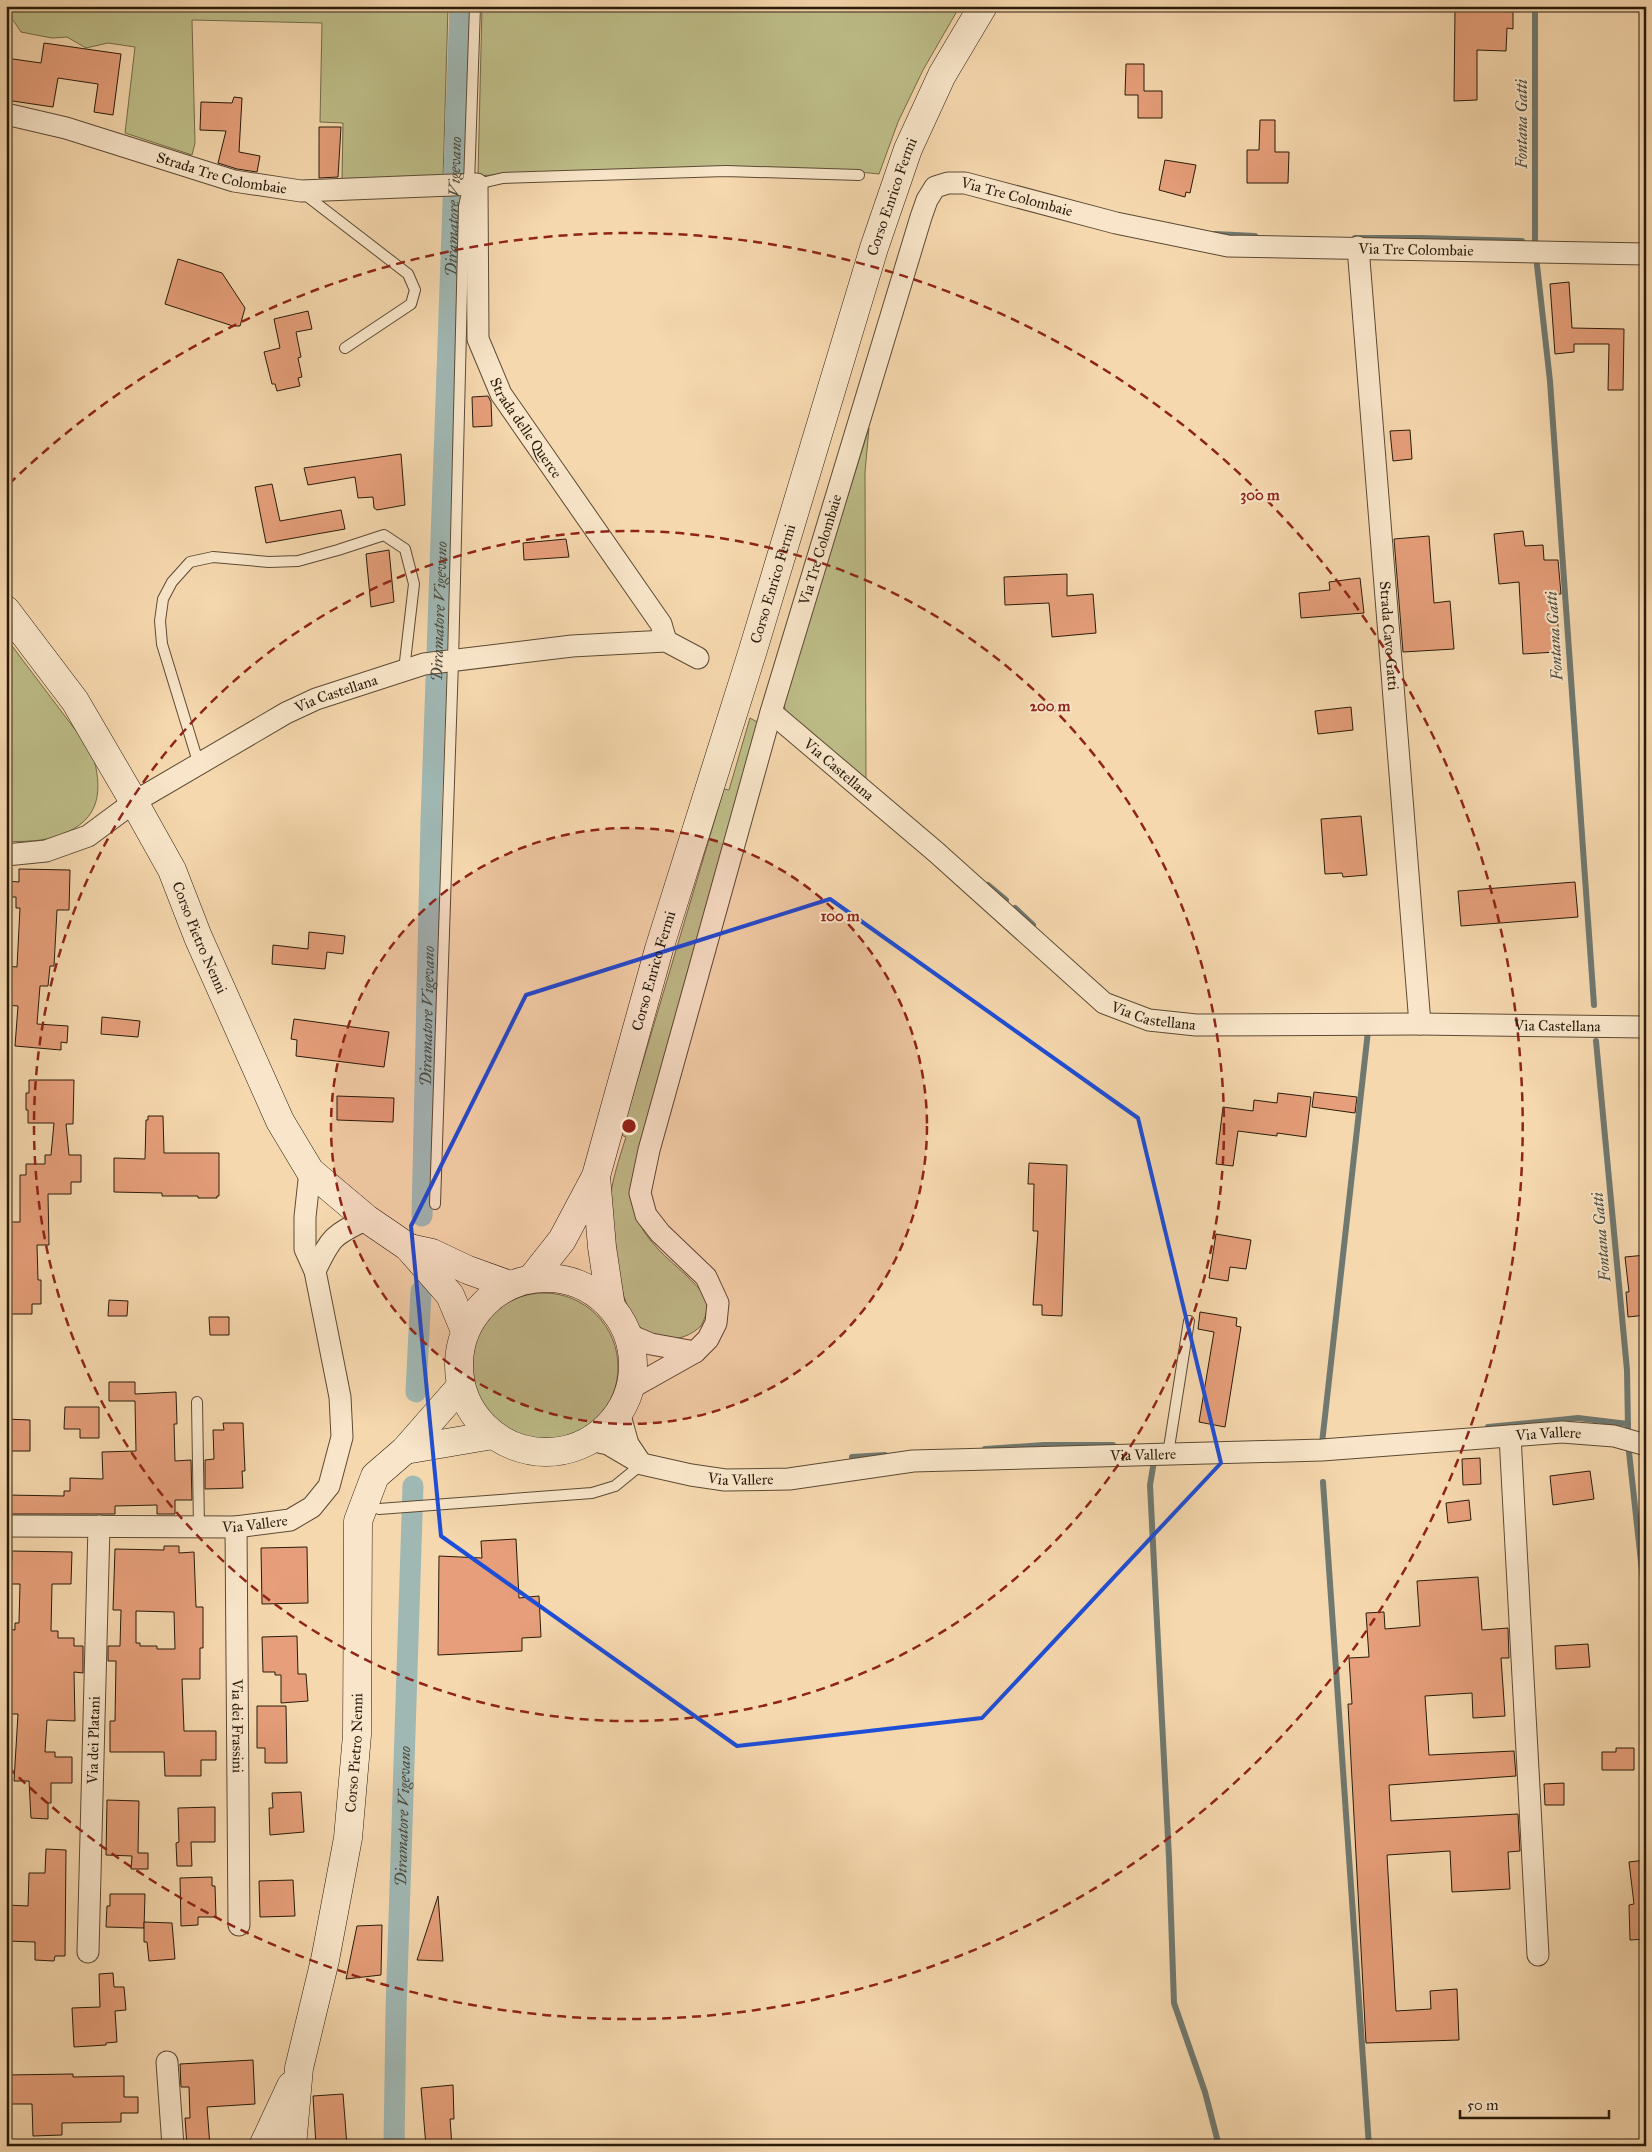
<svg xmlns="http://www.w3.org/2000/svg" width="1652" height="2152" font-family="'IM FELL Great Primer',serif">
<rect width="100%" height="100%" fill="#f6d8ae"/>
<filter id="stains"><feTurbulence type="fractalNoise" baseFrequency=".004" numOctaves="4"/><feColorMatrix values="0 0 0 0 .2 0 0 0 0 .09 0 0 0 0 .02 0 0 0 .5 -.17"/></filter>
<radialGradient id="worn" r=".72"><stop offset=".6" stop-color="#630" stop-opacity="0"/><stop offset="1" stop-color="#630" stop-opacity=".3"/></radialGradient>
<g fill="#bebe89" stroke="#736c4a">
<path d="M6,6H448L443,179L342,182L343,123L320,122L322,23L192,20L195,143L192,155L125,133L135,47L108,43L86,48L67,37L52,38L21,32L13,20L6,18Z"/>
<path d="M482,6H960L923,70L898,122L879,174L850,171L506,174L478,176Z"/>
<path d="M869,428L865,472L866,784L785,711L784,699Z"/>
<path d="M6,638L92,752C103,789 102,820 60,835C44,842 24,841 6,842Z"/>
<path d="M750,718L759,723L633,1199C636,1234 663,1254 687,1276C694,1284 705,1292 707,1304C708,1311 704,1320 701,1326C691,1335 680,1340 667,1338C656,1336 648,1335 640,1327C621,1308 606,1234 609,1207C611,1183 619,1159 626,1137L621,1135L724,789L729,790Z"/>
<circle cx="544" cy="1367" r="74"/>
</g>
<g fill="none" stroke-linecap="round" stroke-linejoin="round">
<g stroke="#707970" stroke-width="6">
<path d="M1215,234L1255,236"/>
<path d="M1355,238H1421L1522,241"/>
<path d="M1535,242V6"/>
<path d="M1537,265L1550,381L1594,1005"/>
<path d="M988,885L1006,900"/>
<path d="M1015,908L1033,925"/>
<path d="M1596,1041L1627,1370L1628,1428"/>
<path d="M1488,1427L1578,1418L1628,1424"/>
<path d="M1326,1443H1322L1368,1031"/>
<path d="M985,1449L1044,1445H1113"/>
<path d="M1629,1452L1646,1607"/>
<path d="M852,1457L885,1455"/>
<path d="M1154,1461L1150,1485L1169,1858L1174,2003L1205,2092L1219,2146"/>
<path d="M1323,1482L1369,2146"/>
</g>
<g stroke="#a0b8b4" stroke-width="21">
<path id="s1" d="M422,1216L431,821L460,6"/>
<path d="M416,1392L421,1291"/>
<path id="s2" d="M394,2146L396,2011L413,1486"/>
</g>
</g>
<g fill="#e69f7a" stroke="#281b0b" fill-rule="evenodd">
<path d="M1455,10L1513,12V29L1507,28L1506,51L1477,50V100L1454,101Z"/>
<path d="M44,43L121,54L113,115L94,112L98,84L58,78L53,107L6,100V58L41,63Z"/>
<path d="M1126,64H1144V91H1162V118H1138V95H1125Z"/>
<path d="M234,97L242,98L239,152L260,156L257,172L237,169L218,163L226,131L200,130L201,102L232,103Z"/>
<path d="M1260,120H1275V152H1289L1288,183H1247V150H1259Z"/>
<path d="M319,127H341L338,177L319,178Z"/>
<path d="M1165,160L1196,165L1190,193L1186,192L1185,197L1159,190Z"/>
<path d="M178,259L222,273L245,308L240,326H233L165,304Z"/>
<path d="M1569,282L1572,328L1624,329L1623,390H1608L1609,344H1574V352L1555,354L1550,284Z"/>
<path d="M308,311L312,329L296,332L301,357L298,358L302,377L298,378L300,386L277,391L275,384H272L264,352L280,348L274,319Z"/>
<path d="M488,396L491,402L492,426L473,427L472,397Z"/>
<path d="M1410,430L1412,459L1393,461L1390,431Z"/>
<path d="M401,454L405,505L377,510L374,508L373,497L358,498L355,477L308,485L304,468Z"/>
<path d="M272,484L280,521L341,510L345,529L266,543L255,487Z"/>
<path d="M1523,531L1525,546L1543,545L1544,560H1558L1561,594H1556L1559,643H1556V652L1523,654L1519,582L1499,584L1494,534Z"/>
<path d="M1429,536L1434,603L1450,601L1454,649L1403,652L1394,539Z"/>
<path d="M566,539L569,557L524,560L523,543Z"/>
<path d="M389,550L394,602L371,607L366,554Z"/>
<path d="M1067,574V596L1093,594L1096,633L1052,637L1049,603L1005,605L1004,577Z"/>
<path d="M1360,578L1364,613L1301,618L1299,593L1330,590L1329,582Z"/>
<path d="M1351,707L1353,730L1318,734L1315,711Z"/>
<path d="M1361,816L1367,875L1343,877L1342,873L1325,874L1321,819Z"/>
<path d="M19,869L70,870L69,910H57L54,966H50L48,986H40L37,1024L68,1026L67,1043L61,1042V1050L15,1046L18,1006L6,1005V966L17,967L20,908H16V897H6V881L19,882Z"/>
<path d="M1575,882L1578,917L1461,926L1458,891Z"/>
<path d="M309,932L345,936L343,954L327,952L325,969L272,964L273,945L308,949Z"/>
<path d="M102,1017L140,1021L138,1037L101,1034Z"/>
<path d="M294,1019L389,1032L384,1067L296,1056L297,1040L291,1039Z"/>
<path d="M29,1080H74L73,1124H66L69,1155H81V1182H71V1194H48L49,1245H37L38,1280H41V1304H32V1314H6V1222H20V1175H26V1164H45V1155H51L54,1123H28V1110H26V1093H29Z"/>
<path d="M1314,1092L1357,1097L1355,1113L1312,1107Z"/>
<path d="M1278,1093L1311,1097L1306,1137L1277,1133V1136L1238,1131L1233,1166L1216,1164L1223,1107L1253,1111L1254,1100L1277,1103Z"/>
<path d="M337,1096L394,1098L393,1122L337,1120Z"/>
<path d="M148,1116H163L164,1153H219V1196H217V1198H198V1196H162V1193L114,1192V1158L145,1159L146,1120H148Z"/>
<path d="M1029,1163L1067,1165L1062,1316L1042,1315V1305H1033L1038,1231H1033L1034,1184H1028Z"/>
<path d="M1216,1234L1251,1240L1246,1269L1230,1267L1228,1281L1209,1278Z"/>
<path d="M1646,1255V1315L1628,1317L1626,1292H1629L1625,1257Z"/>
<path d="M109,1300L128,1301L127,1316H108Z"/>
<path d="M1200,1312L1237,1318L1236,1326L1241,1327L1225,1427L1199,1422L1214,1332L1198,1329Z"/>
<path d="M209,1317H229V1335H210Z"/>
<path d="M109,1382H135V1394L176,1392L177,1424H174L175,1461L191,1460L192,1500H175V1514H157V1505L115,1506V1514H6V1495L64,1496V1491H70V1478L103,1479L102,1452L136,1451L135,1401H109Z"/>
<path d="M65,1407H99V1438H80V1429H64Z"/>
<path d="M6,1419L30,1420V1451H6Z"/>
<path d="M223,1423H243L245,1471H242L243,1488L205,1489V1460L214,1459L213,1430H224Z"/>
<path d="M1480,1458L1481,1484L1463,1485L1462,1459Z"/>
<path d="M1590,1471L1594,1499L1553,1505L1550,1476Z"/>
<path d="M1469,1500L1471,1520L1448,1523L1446,1503Z"/>
<path d="M516,1539L519,1598L539,1596L541,1637L522,1638V1651L438,1655L439,1556L482,1558L481,1541Z"/>
<path d="M164,1546H179V1553L194,1552L196,1607H203V1648H200V1679H182L184,1731H216V1760H201V1776H165L164,1752H110V1721H115L116,1661H108V1646H120L121,1610H113L115,1549L164,1550ZM136,1611L174,1612L175,1649H157V1646H140V1643H136Z"/>
<path d="M307,1547L308,1603L262,1604L261,1548Z"/>
<path d="M12,1551L72,1552L71,1584H52L51,1631H58V1638H74V1646H83V1673L74,1672L75,1721L47,1720L45,1752H55V1757H72V1783H51V1803H48V1819L31,1818L29,1781H14L18,1714H6V1629L15,1630V1623H19L20,1584H6V1560H12Z"/>
<path d="M1478,1577L1482,1630L1508,1628L1509,1658H1501L1505,1716L1473,1718L1472,1693L1425,1696L1429,1755L1514,1751L1516,1776L1389,1785L1391,1821L1518,1814L1520,1851L1508,1852L1510,1889L1452,1892L1450,1851L1387,1855L1396,2011L1431,2009L1430,1991L1457,1989L1459,2040L1366,2043L1348,1704H1352L1349,1658L1369,1657L1366,1613L1384,1612L1385,1629L1420,1626L1417,1581Z"/>
<path d="M297,1636L298,1674H306L308,1701L281,1703V1675H275V1672H263L262,1637Z"/>
<path d="M1588,1644L1590,1667L1556,1669L1555,1646Z"/>
<path d="M257,1706H286L287,1763H265V1748H257Z"/>
<path d="M1616,1748H1634V1770H1602V1752H1616Z"/>
<path d="M1564,1783V1805H1545L1544,1784Z"/>
<path d="M301,1792L304,1832L270,1835L269,1808H273L272,1793Z"/>
<path d="M107,1800L139,1801L138,1853H148V1869H131L132,1856L106,1855Z"/>
<path d="M215,1807V1842H191L192,1866H177L176,1843L179,1842L178,1808Z"/>
<path d="M46,1849L66,1850L65,1956H55L54,1961L35,1960V1942L6,1941V1905L28,1906L29,1873H45Z"/>
<path d="M1646,1860V1939L1630,1940L1629,1905L1634,1904L1629,1862Z"/>
<path d="M212,1877V1886H215L216,1917H198V1925L181,1926L180,1878Z"/>
<path d="M293,1880L295,1916L260,1917L259,1881Z"/>
<path d="M110,1894H145L144,1928L106,1927L107,1906H110Z"/>
<path d="M438,1896L443,1961L417,1960Z"/>
<path d="M144,1922L172,1923L175,1959L149,1961L147,1942H144Z"/>
<path d="M382,1925L381,1975L346,1979L357,1926Z"/>
<path d="M113,1973L114,1987H124L126,2010L115,2011L117,2042L106,2043V2045L74,2047L72,2008L100,2007L99,1974Z"/>
<path d="M253,2060L255,2104L207,2107L210,2146H187L185,2118H190L189,2087H181L180,2064Z"/>
<path d="M73,2074V2077L124,2076V2097H138V2113H121V2122L62,2123V2135L33,2136L32,2104H6L7,2075Z"/>
<path d="M453,2085L454,2119H450L452,2146H426L421,2088Z"/>
<path d="M343,2094L347,2146H316L313,2096Z"/>
</g>
<g fill="none" stroke-linecap="round" stroke-linejoin="round">
<defs>
<g id="service">
<path d="M477,184L503,178L726,171L859,175"/>
<path d="M303,193L408,274L415,290L411,304L345,348"/>
<path d="M199,765L162,644L160,621L163,599L172,582L190,562L213,557L269,562L298,561L338,550L384,535L405,549L414,584L404,670"/>
<path d="M435,1204L453,661L464,206L469,184L475,6"/>
<path d="M197,1402L199,1527"/>
<path d="M1168,1454L1189,1321"/>
<path d="M379,1509L592,1493L615,1486L642,1464"/>
</g>
<g id="minor">
<path id="s3" d="M6,114L66,128L234,181L301,191L477,184L478,339L501,394L661,624L666,641"/>
<path id="s4" d="M1358,247L1420,1024"/>
<path id="s5" d="M771,712L936,852L1104,1003L1149,1020L1196,1025L1420,1024L1646,1027"/>
<path id="s6" d="M6,855L46,851L88,836L134,802L286,713L316,699L424,664L572,646L666,641L698,658"/>
<path d="M315,1271C331,1237 333,1235 367,1219"/>
<path d="M627,1334L651,1344L695,1352"/>
<path id="s7" d="M631,1388L695,1352L708,1339L716,1323L718,1303L706,1277L660,1233L646,1215L640,1193L649,1150L771,712L921,217L927,200L935,187L948,183H965L1116,223L1228,246L1646,254"/>
<path d="M619,1412L628,1444L640,1462"/>
<path d="M1510,1436L1538,1955"/>
<path id="s8" d="M590,1440L608,1444L642,1464L691,1475L725,1480L789,1479L913,1461L1322,1450L1562,1432L1614,1436L1646,1445"/>
<path id="s9" d="M6,1526L236,1527L290,1520L312,1507L329,1486L342,1437L340,1397L315,1271L305,1249V1217L310,1171"/>
<path id="s10" d="M236,1527L239,1925"/>
<path id="s11" d="M88,1952L99,1526"/>
<path d="M167,2062L173,2146"/>
</g>
<g id="secondary">
<path id="s12" d="M6,610L75,701L134,802L172,870L198,937L280,1121L310,1171L367,1219L408,1247L450,1295L465,1331"/>
<path d="M596,1176L602,1247L611,1307"/>
<path d="M409,1248L432,1253L468,1270L510,1285"/>
<path id="s13" d="M532,1278L562,1240L596,1176L659,949L753,650L874,248L908,149L942,75L983,6"/>
<circle cx="546" cy="1365" r="87"/>
<path d="M405,1450L493,1435"/>
<path d="M263,2146L291,2086"/>
<path id="s14" d="M292,2146L299,2068L325,1960L348,1838L357,1735L358,1521L375,1476L405,1450L461,1386"/>
</g>
</defs>
<use href="#service" stroke="#5c4a34" stroke-width="12"/>
<use href="#minor" stroke="#5c4a34" stroke-width="23"/>
<use href="#secondary" stroke="#281b0b" stroke-width="29"/>
<use href="#service" stroke="#f9e6ca" stroke-width="10"/>
<use href="#minor" stroke="#f9e6ca" stroke-width="21"/>
<use href="#secondary" stroke="#f9e6ca" stroke-width="28"/>
</g>
<path fill="none" stroke="#1d4ed8" stroke-width="4" stroke-linejoin="round" d="M830,899L1138,1118L1221,1463L982,1718L737,1746L441,1536L411,1226L526,995Z"/>
<circle cx="629" cy="1126" r="298" fill="#8f2418" fill-opacity=".12"/>
<g fill="none" stroke="#8f2418" stroke-width="2.5" stroke-dasharray="9 6">
<circle cx="629" cy="1126" r="298"/>
<circle cx="629" cy="1126" r="595"/>
<path d="M9 484A893 893 0 1 1 9 1768"/>
</g>
<g text-anchor="middle" dominant-baseline="central" stroke-width="4" stroke-linejoin="round" paint-order="stroke">
<g font-size="15" fill="#281b0b" stroke="#f9e6ca">
<text stroke="none"><textPath href="#s3" startOffset="224">Strada Tre Colombaie</textPath></text>
<text stroke="none"><textPath href="#s13" startOffset="1144">Corso Enrico Fermi</textPath></text>
<text stroke="none"><textPath href="#s7" startOffset="1401">Via Tre Colombaie</textPath></text>
<text stroke="none"><textPath href="#s7" startOffset="1806">Via Tre Colombaie</textPath></text>
<text stroke="none"><textPath href="#s3" startOffset="738">Strada delle Querce</textPath></text>
<text stroke="none"><textPath href="#s7" startOffset="936">Via Tre Colombaie</textPath></text>
<text stroke="none"><textPath href="#s13" startOffset="739">Corso Enrico Fermi</textPath></text>
<text stroke="none"><textPath href="#s4" startOffset="390">Strada Cavo Gatti</textPath></text>
<text stroke="none"><textPath href="#s6" startOffset="372">Via Castellana</textPath></text>
<text stroke="none"><textPath href="#s5" startOffset="89">Via Castellana</textPath></text>
<text stroke="none"><textPath href="#s12" startOffset="382">Corso Pietro Nenni</textPath></text>
<text stroke="none"><textPath href="#s13" startOffset="334">Corso Enrico Fermi</textPath></text>
<text stroke="none"><textPath href="#s5" startOffset="494">Via Castellana</textPath></text>
<text stroke="none"><textPath href="#s5" startOffset="899">Via Castellana</textPath></text>
<text stroke="none"><textPath href="#s8" startOffset="968">Via Vallere</textPath></text>
<text stroke="none"><textPath href="#s8" startOffset="562">Via Vallere</textPath></text>
<text stroke="none"><textPath href="#s8" startOffset="158">Via Vallere</textPath></text>
<text stroke="none"><textPath href="#s9" startOffset="249">Via Vallere</textPath></text>
<text stroke="none"><textPath href="#s10" startOffset="199">Via dei Frassini</textPath></text>
<text stroke="none"><textPath href="#s11" startOffset="212">Via dei Platani</textPath></text>
<text stroke="none"><textPath href="#s14" startOffset="399">Corso Pietro Nenni</textPath></text>
</g>
<g font-size="16" font-style="italic" fill="#4c4a3e" stroke="#f9e6ca">
<text transform="translate(1521 124) rotate(-90)">Fontana Gatti</text>
<text stroke="none"><textPath href="#s1" startOffset="1010">Diramatore Vigevano</textPath></text>
<text stroke="none"><textPath href="#s1" startOffset="605">Diramatore Vigevano</textPath></text>
<text transform="translate(1554 636) rotate(-94)">Fontana Gatti</text>
<text stroke="none"><textPath href="#s1" startOffset="200">Diramatore Vigevano</textPath></text>
<text transform="translate(1601 1237) rotate(-95)">Fontana Gatti</text>
<text stroke="none"><textPath href="#s2" startOffset="330">Diramatore Vigevano</textPath></text>
</g>
</g>
<circle cx="629" cy="1126" r="8" fill="#8f2418" stroke="#f9e6ca" stroke-width="2.5"/>
<g font-size="15" text-anchor="middle" font-weight="bold" fill="#8f2418" stroke="#f9e6ca" stroke-width="4" stroke-linejoin="round" paint-order="stroke">
<text x="1260" y="500">300 m</text>
<text x="1050" y="711">200 m</text>
<text x="840" y="921">100 m</text>
</g>
<rect width="1652" height="2152" fill="none" stroke="#f6d8ae" stroke-width="25"/>
<rect x="8" y="8" width="1637" height="2137" fill="none" stroke="#281b0b" stroke-width="2.5"/>
<rect x="12" y="12" width="1627" height="2127" fill="none" stroke="#281b0b"/>
<path d="M1460 2110v8h149v-8" fill="none" stroke="#281b0b" stroke-width="2.5"/>
<text x="1467" y="2110" font-size="15" fill="#281b0b" stroke="#f9e6ca" stroke-width="4" paint-order="stroke">50 m</text>
<rect width="100%" height="100%" filter="url(#stains)"/>
<rect width="100%" height="100%" fill="url(#worn)"/>
</svg>
